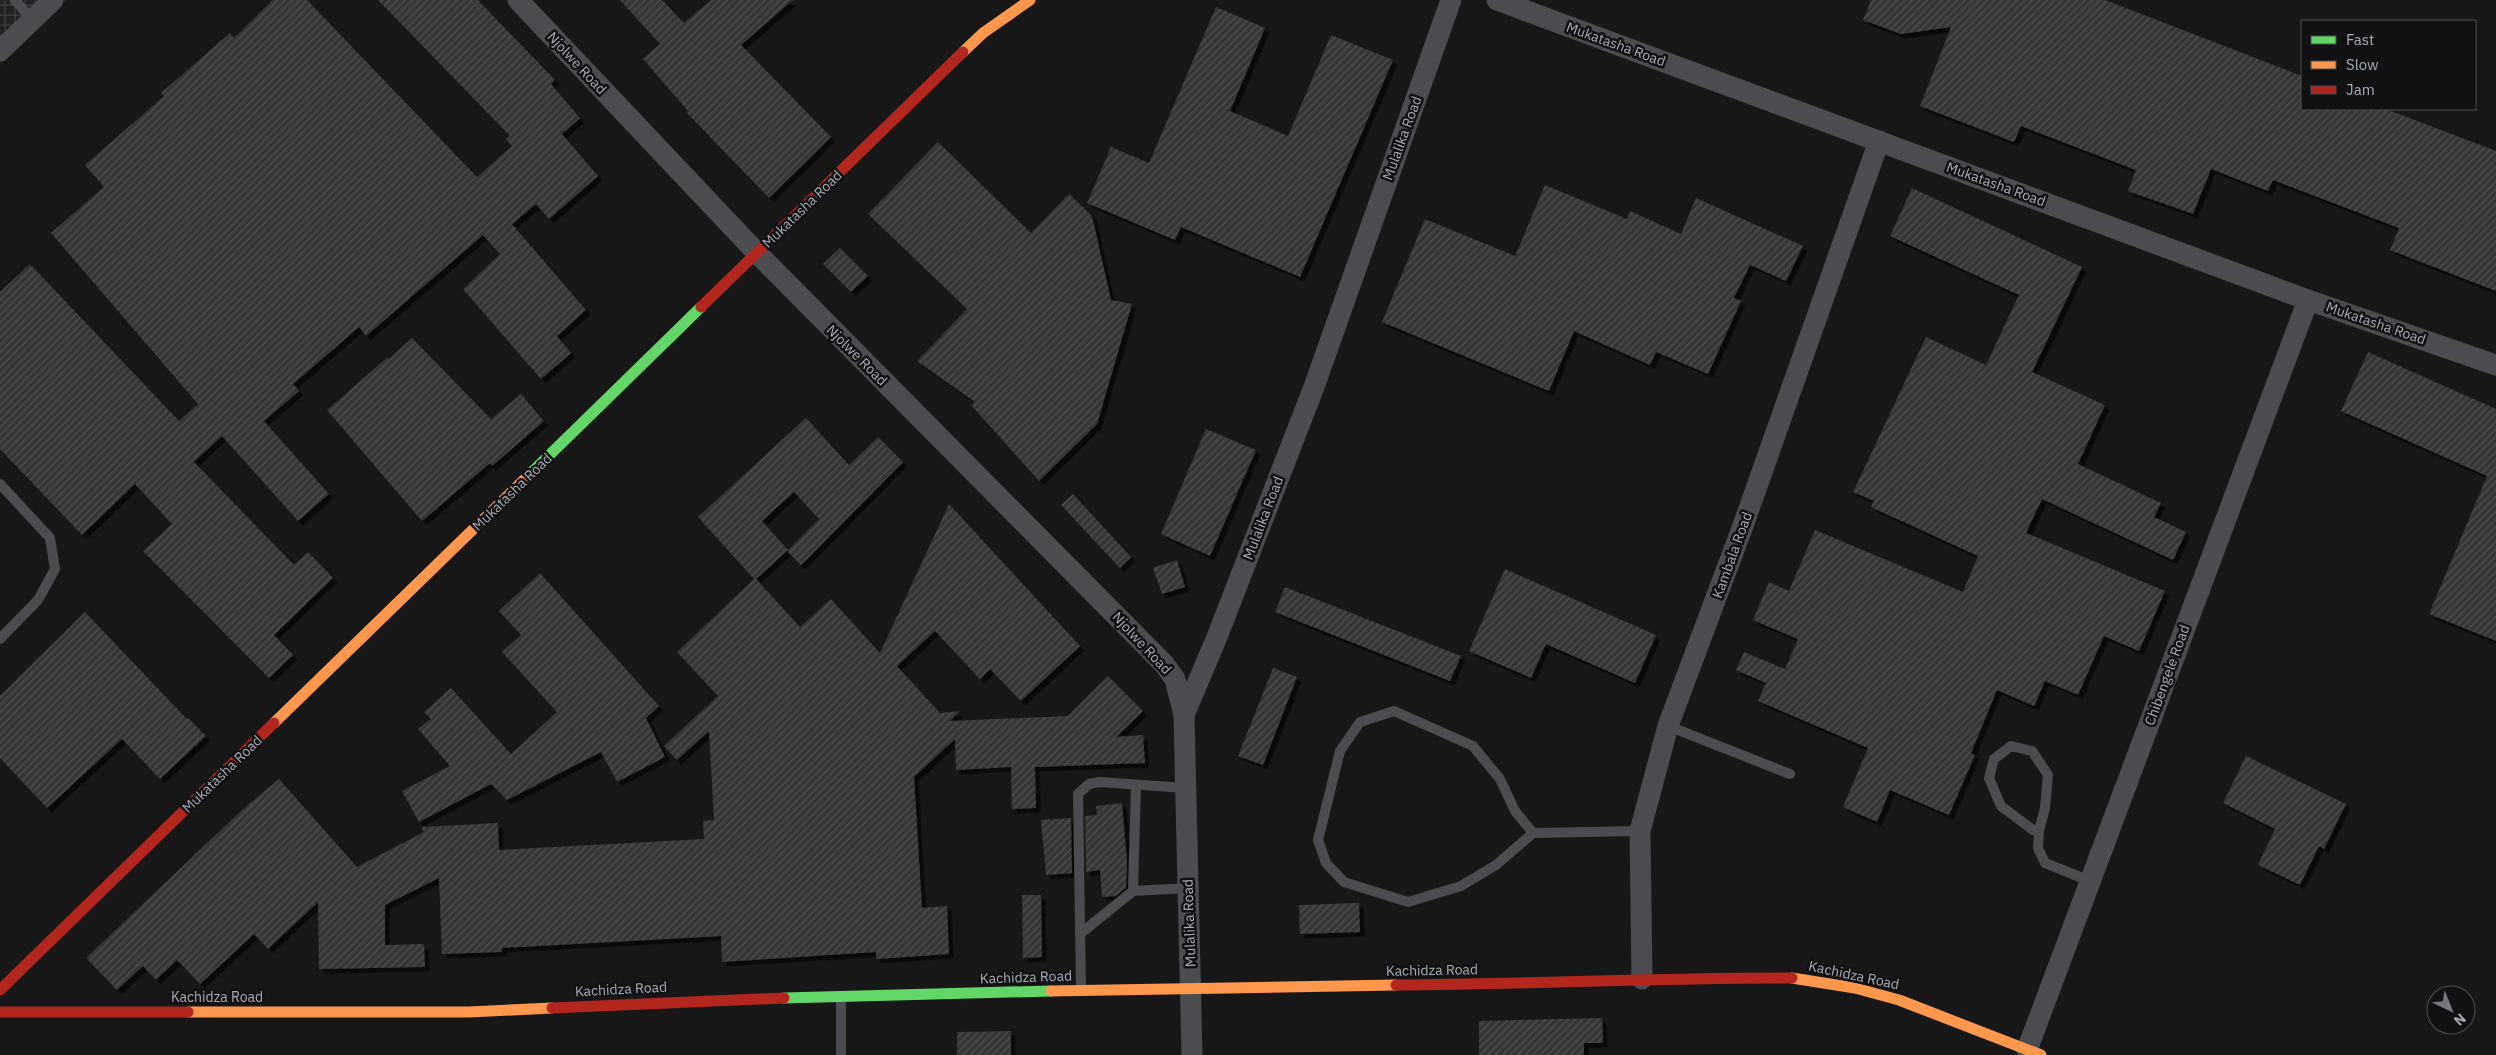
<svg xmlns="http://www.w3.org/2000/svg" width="2496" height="1055" font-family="'IBM Plex Sans',sans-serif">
<defs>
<pattern id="industrial-grid" width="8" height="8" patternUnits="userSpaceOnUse" patternTransform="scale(1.25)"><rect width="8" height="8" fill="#212123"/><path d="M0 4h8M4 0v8" fill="none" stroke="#3e3f41"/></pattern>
<pattern id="building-hatch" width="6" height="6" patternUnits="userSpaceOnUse" patternTransform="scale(1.25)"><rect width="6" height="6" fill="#353536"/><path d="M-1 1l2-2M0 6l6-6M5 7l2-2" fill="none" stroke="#4f5051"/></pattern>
<filter id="shadow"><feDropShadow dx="4.5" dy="4.5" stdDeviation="0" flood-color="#0009"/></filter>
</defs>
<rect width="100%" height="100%" fill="#171717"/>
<path fill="url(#industrial-grid)" d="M0,0H66L0,65Z"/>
<g fill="url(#building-hatch)" filter="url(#shadow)">
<path d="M273,0H307L477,177L512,146L506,139L510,136L378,0H478L555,80L551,84L580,118L562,134L598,176L549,219L536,204L512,224L586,310L557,336L571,353L541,379L463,289L500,254L483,235L366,336L359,327L293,384L299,391L264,421L329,494L298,521L222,436L194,462L294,565L308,552L333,578L274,635L293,655L269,678L143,551L172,524L135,484L82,535L0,449V292L30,264L179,421L198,404L51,233L104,187L85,165L164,96L161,93L230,33L234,38Z"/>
<path d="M620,0H662L684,23L711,0H793L741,45L831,137L769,198L686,112L688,111L643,59L660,44Z"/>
<path d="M1871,0H2105L2302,76V109H2386L2496,151V291L2390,250L2399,228L2273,180L2268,191L2211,169L2193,214L2128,191L2136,170L2021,126L2014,142L1920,106L1951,27L1901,34L1863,20Z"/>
<path d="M1216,7L1265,28L1230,111L1288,136L1331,35L1393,60L1300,277L1181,227L1175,240L1087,203L1111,147L1149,163Z"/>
<path d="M938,142L1031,233L1069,194L1092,216L1111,300L1132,304L1097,424L1039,481L971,405L975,402L917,361L967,309L868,214Z"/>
<path d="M1545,185L1627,219L1630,211L1681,234L1696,198L1803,246L1786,281L1750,265L1734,298L1741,301L1708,374L1656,352L1650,365L1574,331L1549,391L1382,322L1425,219L1515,256Z"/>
<path d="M1912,188L2082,267L2032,372L2105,405L2078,464L2161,503L2154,517L2186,532L2173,560L2042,499L2026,533L2165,591L2139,651L2104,636L2078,695L2045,681L2034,706L1997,690L1971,753L1975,755L1949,815L1890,790L1877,822L1843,807L1868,748L1758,701L1766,683L1736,670L1744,652L1785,669L1798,639L1753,620L1769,582L1789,591L1815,530L1963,592L1978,556L1871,507L1874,501L1853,492L1926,337L1986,365L2019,295L1890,236Z"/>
<path d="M840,248L868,276L851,292L823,264Z"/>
<path d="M412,338L491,419L521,394L544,421L492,466L490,463L422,521L327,410L388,357L389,359Z"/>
<path d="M2368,352L2496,409V641L2429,614L2487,476L2341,411Z"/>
<path d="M806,418L849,465L878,437L903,462L801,565L787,551L819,519L794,492L762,521L788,550L756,579L800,627L831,599L880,653L949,504L1080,646L1021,701L990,669L980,679L935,631L897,666L940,713L960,711L950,721L1068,716L1108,676L1143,711L1116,737L1143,735L1145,763L1035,767L1036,808L1012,809L1011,767L956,770L955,739L914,777L922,908L947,906L949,954L876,959V952L722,962L721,936L502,948V952L442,954L439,878L385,905V945L424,944L425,967L319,969L318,902L268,949L254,934L200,984L177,960L156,980L143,966L117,990L86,958L242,810L279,779L357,867L424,832L421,827L498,823L499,850L704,839L703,821L714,820L709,731L677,760L664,746L718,696L677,652L754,579L698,517Z"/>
<path d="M1206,429L1256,450L1210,556L1161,534Z"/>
<path d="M1073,494L1131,557L1120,568L1061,505Z"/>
<path d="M1177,560L1185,587L1162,594L1153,568Z"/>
<path d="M1505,569L1656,635L1635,683L1546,644L1531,678L1469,651Z"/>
<path d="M540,573L659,706L646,718L665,757L617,782L601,752L507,800L491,784L419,822L402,791L450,766L418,729L431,719L424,712L451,688L511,754L557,712L502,652L521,635L499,611Z"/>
<path d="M1285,587L1461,656L1450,681L1275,612Z"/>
<path d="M85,612L187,719L188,718L206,736L160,779L122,739L47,808L0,758V696Z"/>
<path d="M1273,668L1297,677L1263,765L1238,756Z"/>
<path d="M2246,756L2346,804L2324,849L2319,846L2300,885L2258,865L2275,829L2223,803Z"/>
<path d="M1122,803L1127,862L1126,888L1116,896L1102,897L1100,870L1086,872L1085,816L1097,815L1096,806Z"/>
<path d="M1071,818L1072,873L1046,875L1041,820Z"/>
<path d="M1022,895H1041L1042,957L1023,958Z"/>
<path d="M1359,903L1360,932L1300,934L1299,905Z"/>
<path d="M1602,1018L1603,1043H1584V1055H1479V1021Z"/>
<path d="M1011,1031V1055H957V1032Z"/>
</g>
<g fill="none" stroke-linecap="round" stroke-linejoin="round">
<g stroke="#4b4c50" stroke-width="10">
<path d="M15,0L32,20"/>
<path d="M0,484L50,538L55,569L38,600L0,639"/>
<path d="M1668,726L1790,774"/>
<path d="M2039,831L2033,830L2001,806L1989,778L1994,759L2011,746L2032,751L2048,775L2045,808L2039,831L2038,848L2045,863L2090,881"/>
<path d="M1533,833L1496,865L1461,886L1408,902L1344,882L1326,863L1318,840L1340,751L1360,722L1394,711L1473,746L1500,779L1515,811L1533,833L1640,831"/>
<path d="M1133,891L1136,785"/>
<path d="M1080,934L1133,891L1188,888"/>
<path d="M1081,988L1078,794L1089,784L1100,782L1185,788"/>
<path d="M841,998V1055"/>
</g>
<g stroke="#4b4c50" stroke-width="21">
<path d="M518,0L757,253L1164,664L1175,679L1184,715"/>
<path d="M1497,0L2308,300L2496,365"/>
<path d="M0,51L53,0"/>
<path d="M1642,979L1640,831L1668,726L1744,523L1879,141"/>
<path d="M2027,1050L2308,300"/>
<path d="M1192,1055L1184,715L1217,637L1314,387L1451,0"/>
</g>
<g stroke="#63d668" stroke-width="11">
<path d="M530,474L701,307"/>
<path d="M784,998L1051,991"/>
</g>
<g stroke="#ff974d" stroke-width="11">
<path d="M963,52L983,33L1030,0"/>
<path d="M274,723L530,474"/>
<path d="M1792,978L1855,988L1899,1000L2041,1055"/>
<path d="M1051,991L1396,985"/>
<path d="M188,1012H469L552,1008"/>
</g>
<g stroke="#b3261e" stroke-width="11">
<path d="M701,307L963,52"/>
<path d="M1396,985C1528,984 1660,978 1792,978"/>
<path d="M0,990L274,723"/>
<path d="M552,1008L784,998"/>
<path d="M0,1012H188"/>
</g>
</g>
<g text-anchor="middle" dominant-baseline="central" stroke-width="5" stroke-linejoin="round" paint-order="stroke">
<g font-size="14" fill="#a8adb8" stroke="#111113">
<text transform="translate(1616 44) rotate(20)">Mukatasha Road</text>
<text transform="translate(577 63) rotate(47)">Njolwe Road</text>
<text transform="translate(1402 138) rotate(-70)">Mulalika Road</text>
<text transform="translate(1996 184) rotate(20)">Mukatasha Road</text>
<text transform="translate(802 209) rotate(-44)">Mukatasha Road</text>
<text transform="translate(2376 323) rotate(19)">Mukatasha Road</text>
<text transform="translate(857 355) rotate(45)">Njolwe Road</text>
<text transform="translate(512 492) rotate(-44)">Mukatasha Road</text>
<text transform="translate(1263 518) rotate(-69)">Mulalika Road</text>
<text transform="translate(1732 555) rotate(-70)">Kambala Road</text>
<text transform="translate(1142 643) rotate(47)">Njolwe Road</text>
<text transform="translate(2167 675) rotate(-70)">Chibengele Road</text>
<text transform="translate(222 774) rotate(-44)">Mukatasha Road</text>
<text transform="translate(1189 923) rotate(-92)">Mulalika Road</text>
<text transform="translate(1432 970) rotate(-1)">Kachidza Road</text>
<text transform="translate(1854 975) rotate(12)">Kachidza Road</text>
<text transform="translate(1026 977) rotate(-2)">Kachidza Road</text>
<text transform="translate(621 989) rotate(-3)">Kachidza Road</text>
<text x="217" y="997">Kachidza Road</text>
</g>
</g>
<rect x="2301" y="20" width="175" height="90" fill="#111113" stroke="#4d4f55"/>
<rect x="2311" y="36" width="25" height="8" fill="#63d668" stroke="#4d4f55"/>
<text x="2346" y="45" font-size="15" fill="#a8adb8">Fast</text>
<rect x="2311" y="61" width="25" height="8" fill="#ff974d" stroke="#4d4f55"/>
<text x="2346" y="70" font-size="15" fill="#a8adb8">Slow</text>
<rect x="2311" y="86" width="25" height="8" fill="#b3261e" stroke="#4d4f55"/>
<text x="2346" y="95" font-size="15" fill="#a8adb8">Jam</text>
<g transform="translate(2451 1010) rotate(137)"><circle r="24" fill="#111113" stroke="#4d4f55"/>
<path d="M0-4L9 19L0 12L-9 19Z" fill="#757880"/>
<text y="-8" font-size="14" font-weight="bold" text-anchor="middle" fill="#a8adb8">N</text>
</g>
</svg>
